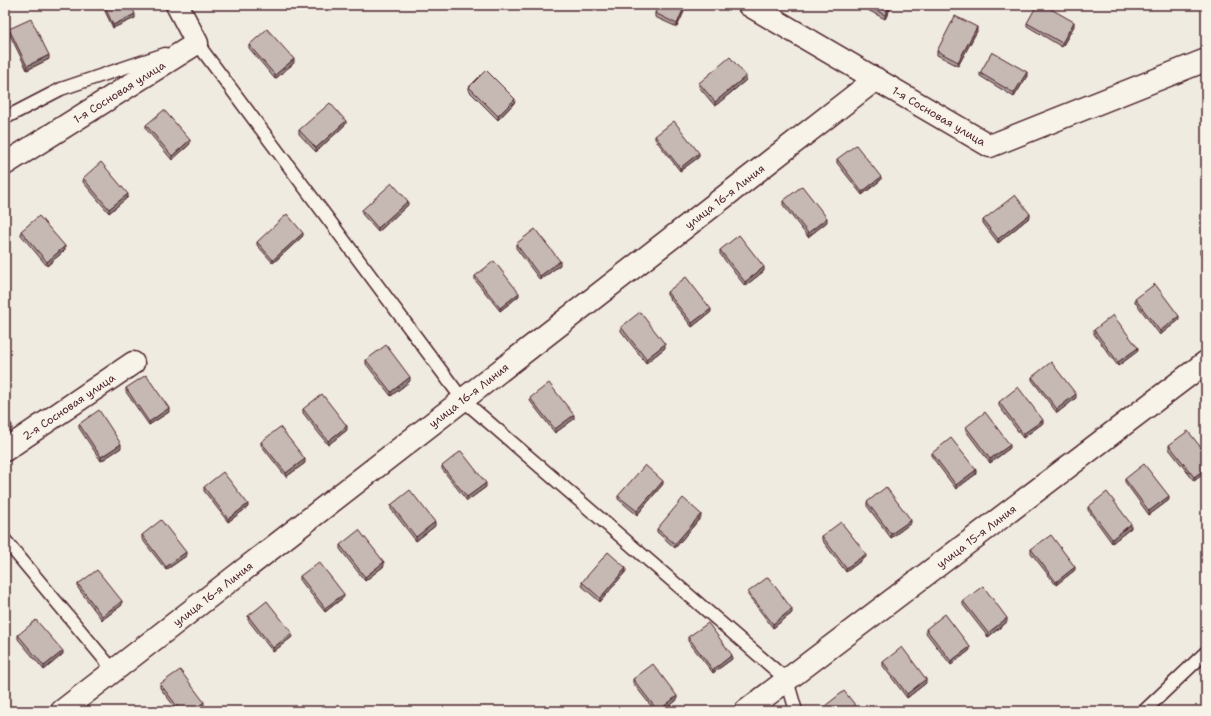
<svg xmlns="http://www.w3.org/2000/svg" width="1211" height="716" font-family="'Shantell Sans',sans-serif">
<rect width="100%" height="100%" fill="#f0ebe0"/>
<filter id="ink" filterUnits="userSpaceOnUse"><feTurbulence type="fractalNoise" baseFrequency=".025" numOctaves="2"/><feDisplacementMap in="SourceGraphic" scale="8" xChannelSelector="R" yChannelSelector="G"/><feConvolveMatrix kernelMatrix="1 2 1 2 8 2 1 2 1" color-interpolation-filters="sRGB"/></filter>
<g filter="url(#ink)">
<g fill="none" stroke-linecap="round" stroke-linejoin="round">
<defs>
<g id="service">
<path d="M192,45L197,43L463,400L787,680L796,711"/>
<path d="M5,118L61,89L165,54"/>
<path d="M5,540L114,671"/>
<path d="M1144,711L1206,652"/>
</g>
<g id="minor">
<path id="s1" d="M749,5L990,146L1206,60"/>
<path id="s2" d="M5,164L197,43L177,5"/>
<path id="s3" d="M5,450L133,363"/>
<path id="s4" d="M62,711L876,79"/>
<path id="s5" d="M746,711L1206,362"/>
</g>
</defs>
<use href="#service" stroke="#4a1f2b" stroke-width="15"/>
<use href="#minor" stroke="#4a1f2b" stroke-width="25"/>
<use href="#service" stroke="#f7f3e8" stroke-width="12"/>
<use href="#minor" stroke="#f7f3e8" stroke-width="22"/>
</g>
<g fill="#aa9e9a" stroke="#4a1f2b">
<path d="M102,5H131L135,18L113,28Z"/>
<path d="M659,5H687L677,27L655,17V13Z"/>
<path d="M864,5H892L885,19L864,8Z"/>
<path d="M1027,23L1074,26L1062,47L1027,26Z"/>
<path d="M9,29L49,59L27,70L9,33Z"/>
<path d="M977,31L958,66L937,55V51Z"/>
<path d="M249,45L294,63L275,79L249,48Z"/>
<path d="M980,73L1027,76L1014,97L980,76Z"/>
<path d="M746,80L715,106L699,87V83Z"/>
<path d="M469,87L515,102L498,120L469,91Z"/>
<path d="M346,124L316,152L299,134V130Z"/>
<path d="M146,125L190,144L172,160L146,129Z"/>
<path d="M655,136L699,157L680,171L655,139Z"/>
<path d="M837,159L881,180L862,195L837,163Z"/>
<path d="M83,178L128,197L109,213L83,182Z"/>
<path d="M783,201L827,222L808,237L783,205Z"/>
<path d="M408,205L378,232L362,214V210Z"/>
<path d="M1030,217L998,243L983,223V220Z"/>
<path d="M21,231L65,250L47,266L21,235Z"/>
<path d="M303,236L273,263L257,245V242Z"/>
<path d="M516,244L560,265L540,280L516,248Z"/>
<path d="M1206,245V262L1200,254V250Z"/>
<path d="M720,250L764,271L745,286L720,254Z"/>
<path d="M475,276L519,296L500,311L475,280Z"/>
<path d="M667,292L711,312L692,327L667,295Z"/>
<path d="M1135,299L1179,320L1160,335L1135,302Z"/>
<path d="M621,327L665,348L646,363L621,331Z"/>
<path d="M1094,330L1138,351L1118,366L1094,334Z"/>
<path d="M366,360L410,381L391,396L366,364Z"/>
<path d="M1032,377L1076,398L1057,413L1032,380Z"/>
<path d="M126,388L169,412L149,425L126,392Z"/>
<path d="M530,398L574,419L555,433L530,401Z"/>
<path d="M999,402L1043,423L1023,438L999,406Z"/>
<path d="M303,409L347,430L328,445L303,413Z"/>
<path d="M79,424L121,448L101,461L79,428Z"/>
<path d="M966,427L1010,448L990,463L966,431Z"/>
<path d="M261,442L305,463L286,477L261,445Z"/>
<path d="M1169,445L1206,454V472L1194,481L1169,449Z"/>
<path d="M932,453L976,474L956,489L932,457Z"/>
<path d="M442,466L486,487L467,501L442,469Z"/>
<path d="M1125,479L1169,500L1149,515L1125,482Z"/>
<path d="M663,484L637,515L618,499V496Z"/>
<path d="M204,487L248,507L228,522L204,491Z"/>
<path d="M867,502L911,523L891,538L867,506Z"/>
<path d="M391,505L435,526L416,541L391,509Z"/>
<path d="M1088,507L1131,528L1112,543L1088,510Z"/>
<path d="M701,517L675,548L657,532V529Z"/>
<path d="M142,535L186,556L166,570L142,539Z"/>
<path d="M822,536L866,557L846,572L822,540Z"/>
<path d="M340,545L384,566L365,581L340,549Z"/>
<path d="M1031,549L1075,570L1056,585L1031,553Z"/>
<path d="M626,571L600,602L582,586V582Z"/>
<path d="M300,576L344,597L325,612L300,580Z"/>
<path d="M78,584L122,605L102,620L78,588Z"/>
<path d="M748,592L792,613L773,628L748,595Z"/>
<path d="M963,601L1007,622L988,637L963,605Z"/>
<path d="M248,616L292,637L273,652L248,620Z"/>
<path d="M926,629L970,650L951,665L926,633Z"/>
<path d="M18,635L63,654L44,670L18,639Z"/>
<path d="M688,637L732,659L713,673L688,641Z"/>
<path d="M883,662L926,683L907,698L883,666Z"/>
<path d="M633,679L677,700L663,711H655L633,683Z"/>
<path d="M160,684L204,706L197,711H178L160,688Z"/>
<path d="M825,706L860,711H826L825,709Z"/>
</g>
<g fill="#8b817d" stroke="#4a1f2b">
<path d="M685,5H687L677,27V24Z"/>
<path d="M890,5H892L885,19V15Z"/>
<path d="M135,14V18L113,28V25Z"/>
<path d="M1074,22V26L1062,47V43Z"/>
<path d="M977,27V31L958,66V62Z"/>
<path d="M49,55V59L27,70V66Z"/>
<path d="M294,59V63L275,79V75Z"/>
<path d="M1027,72V76L1014,97V93Z"/>
<path d="M746,76V80L715,106V102Z"/>
<path d="M515,99V102L498,120V116Z"/>
<path d="M346,121V124L316,152V148Z"/>
<path d="M190,140V144L172,160V156Z"/>
<path d="M699,153V157L680,171V168Z"/>
<path d="M881,177V180L862,195V192Z"/>
<path d="M128,194V197L109,213V209Z"/>
<path d="M408,201V205L378,232V228Z"/>
<path d="M1030,214V217L998,243V239Z"/>
<path d="M827,218V222L808,237V233Z"/>
<path d="M303,233V236L273,263V260Z"/>
<path d="M65,246V250L47,266V262Z"/>
<path d="M560,261V265L540,280V276Z"/>
<path d="M764,267V271L745,286V282Z"/>
<path d="M519,293V296L500,311V308Z"/>
<path d="M711,309V312L692,327V323Z"/>
<path d="M1179,316V320L1160,335V331Z"/>
<path d="M665,344V348L646,363V359Z"/>
<path d="M1138,348V351L1118,366V362Z"/>
<path d="M410,377V381L391,396V392Z"/>
<path d="M1076,394V398L1057,413V409Z"/>
<path d="M169,408V412L149,425V422Z"/>
<path d="M574,415V419L555,433V429Z"/>
<path d="M1043,420V423L1023,438V434Z"/>
<path d="M12,425V429L5,434V430Z"/>
<path d="M347,426V430L328,445V441Z"/>
<path d="M121,444V448L101,461V457Z"/>
<path d="M1010,445V448L990,463V459Z"/>
<path d="M305,459V463L286,477V473Z"/>
<path d="M1206,468V472L1194,481V477Z"/>
<path d="M976,470V474L956,489V485Z"/>
<path d="M663,481V484L637,515V511Z"/>
<path d="M486,483V487L467,501V497Z"/>
<path d="M1169,496V500L1149,515V511Z"/>
<path d="M248,504V507L228,522V519Z"/>
<path d="M701,514V517L675,548V544Z"/>
<path d="M911,520V523L891,538V534Z"/>
<path d="M435,522V526L416,541V537Z"/>
<path d="M1131,524V528L1112,543V539Z"/>
<path d="M186,552V556L166,570V567Z"/>
<path d="M866,554V557L846,572V568Z"/>
<path d="M384,562V566L365,581V577Z"/>
<path d="M1075,567V570L1056,585V582Z"/>
<path d="M626,568V571L600,602V598Z"/>
<path d="M344,594V597L325,612V608Z"/>
<path d="M122,601V605L102,620V616Z"/>
<path d="M792,609V613L773,628V624Z"/>
<path d="M1007,618V622L988,637V633Z"/>
<path d="M292,633V637L273,652V648Z"/>
<path d="M970,647V650L951,665V661Z"/>
<path d="M63,651V654L44,670V666Z"/>
<path d="M732,655V659L713,673V670Z"/>
<path d="M926,679V683L907,698V694Z"/>
<path d="M677,696V700L663,711H658Z"/>
<path d="M204,702V706L197,711H192Z"/>
</g>
<g fill="#c6b8b3" stroke="#4a1f2b">
<path d="M104,5H131L135,14L113,25Z"/>
<path d="M659,5H685L677,24L655,13Z"/>
<path d="M866,5H890L885,15Z"/>
<path d="M1037,5H1044L1074,22L1062,43L1027,23Z"/>
<path d="M955,16L977,27L958,62L937,51Z"/>
<path d="M31,19L49,55L27,66L9,29Z"/>
<path d="M267,29L294,59L275,75L249,45Z"/>
<path d="M992,52L1027,72L1014,93L980,73Z"/>
<path d="M730,57L746,76L715,102L699,83Z"/>
<path d="M486,70L515,99L498,116L469,87Z"/>
<path d="M330,103L346,121L316,148L299,130Z"/>
<path d="M164,110L190,140L172,156L146,125Z"/>
<path d="M674,121L699,153L680,168L655,136Z"/>
<path d="M856,145L881,177L862,192L837,159Z"/>
<path d="M101,162L128,194L109,209L83,178Z"/>
<path d="M392,183L408,201L378,228L362,210Z"/>
<path d="M802,186L827,218L808,233L783,201Z"/>
<path d="M1015,195L1030,214L998,239L983,220Z"/>
<path d="M287,214L303,233L273,260L257,242Z"/>
<path d="M39,216L65,246L47,262L21,231Z"/>
<path d="M535,229L560,261L540,276L516,244Z"/>
<path d="M739,235L764,267L745,282L720,250Z"/>
<path d="M1206,245V258L1200,250Z"/>
<path d="M494,261L519,293L500,308L475,276Z"/>
<path d="M686,277L711,309L692,323L667,292Z"/>
<path d="M1155,284L1179,316L1160,331L1135,299Z"/>
<path d="M640,312L665,344L646,359L621,327Z"/>
<path d="M1113,315L1138,348L1118,362L1094,330Z"/>
<path d="M386,345L410,377L391,392L366,360Z"/>
<path d="M1051,362L1076,394L1057,409L1032,377Z"/>
<path d="M146,375L169,408L149,422L126,388Z"/>
<path d="M549,383L574,415L555,429L530,398Z"/>
<path d="M1018,387L1043,420L1023,434L999,402Z"/>
<path d="M322,394L347,426L328,441L303,409Z"/>
<path d="M99,410L121,444L101,457L79,424Z"/>
<path d="M985,412L1010,445L990,459L966,427Z"/>
<path d="M5,414L12,425L5,430Z"/>
<path d="M280,427L305,459L286,473L261,442Z"/>
<path d="M1188,431L1206,454V468L1194,477L1169,445Z"/>
<path d="M951,438L976,470L956,485L932,453Z"/>
<path d="M461,451L486,483L467,497L442,466Z"/>
<path d="M1144,464L1169,496L1149,511L1125,479Z"/>
<path d="M645,465L663,481L637,511L618,496Z"/>
<path d="M223,472L248,504L228,519L204,487Z"/>
<path d="M886,487L911,520L891,534L867,502Z"/>
<path d="M410,490L435,522L416,537L391,505Z"/>
<path d="M1107,492L1131,524L1112,539L1088,507Z"/>
<path d="M683,498L701,514L675,544L657,529Z"/>
<path d="M161,520L186,552L166,567L142,535Z"/>
<path d="M841,522L866,554L846,568L822,536Z"/>
<path d="M359,530L384,562L365,577L340,545Z"/>
<path d="M1051,535L1075,567L1056,582L1031,549Z"/>
<path d="M608,552L626,568L600,598L582,582Z"/>
<path d="M319,562L344,594L325,608L300,576Z"/>
<path d="M97,570L122,601L102,616L78,584Z"/>
<path d="M768,577L792,609L773,624L748,592Z"/>
<path d="M983,586L1007,618L988,633L963,601Z"/>
<path d="M267,601L292,633L273,648L248,616Z"/>
<path d="M945,614L970,647L951,661L926,629Z"/>
<path d="M36,620L63,651L44,666L18,635Z"/>
<path d="M708,623L732,655L713,670L688,637Z"/>
<path d="M902,647L926,679L907,694L883,662Z"/>
<path d="M653,664L677,696L658,711L633,679Z"/>
<path d="M180,670L204,702L192,711H181L160,684Z"/>
<path d="M844,691L860,711H829L825,706Z"/>
</g>
</g>
<g text-anchor="middle" dominant-baseline="central" stroke-width="4" stroke-linejoin="round" paint-order="stroke">
<g font-size="11" fill="#4a1f2b" stroke="#f7f3e8">
<text stroke="none"><textPath href="#s2" startOffset="135">1-я Сосновая улица</textPath></text>
<text stroke="none"><textPath href="#s1" startOffset="220">1-я Сосновая улица</textPath></text>
<text stroke="none"><textPath href="#s4" startOffset="839">улица 16-я Линия</textPath></text>
<text stroke="none"><textPath href="#s4" startOffset="515">улица 16-я Линия</textPath></text>
<text stroke="none"><textPath href="#s3" startOffset="77">2-я Сосновая улица</textPath></text>
<text stroke="none"><textPath href="#s5" startOffset="289">улица 15-я Линия</textPath></text>
<text stroke="none"><textPath href="#s4" startOffset="191">улица 16-я Линия</textPath></text>
</g>
</g>
<rect width="1211" height="716" fill="none" stroke="#f7f3e8" stroke-width="20"/>
<rect x="10" y="10" width="1191" height="696" fill="none" stroke="#4a1f2b" stroke-width="1.5" filter="url(#ink)"/>
</svg>
